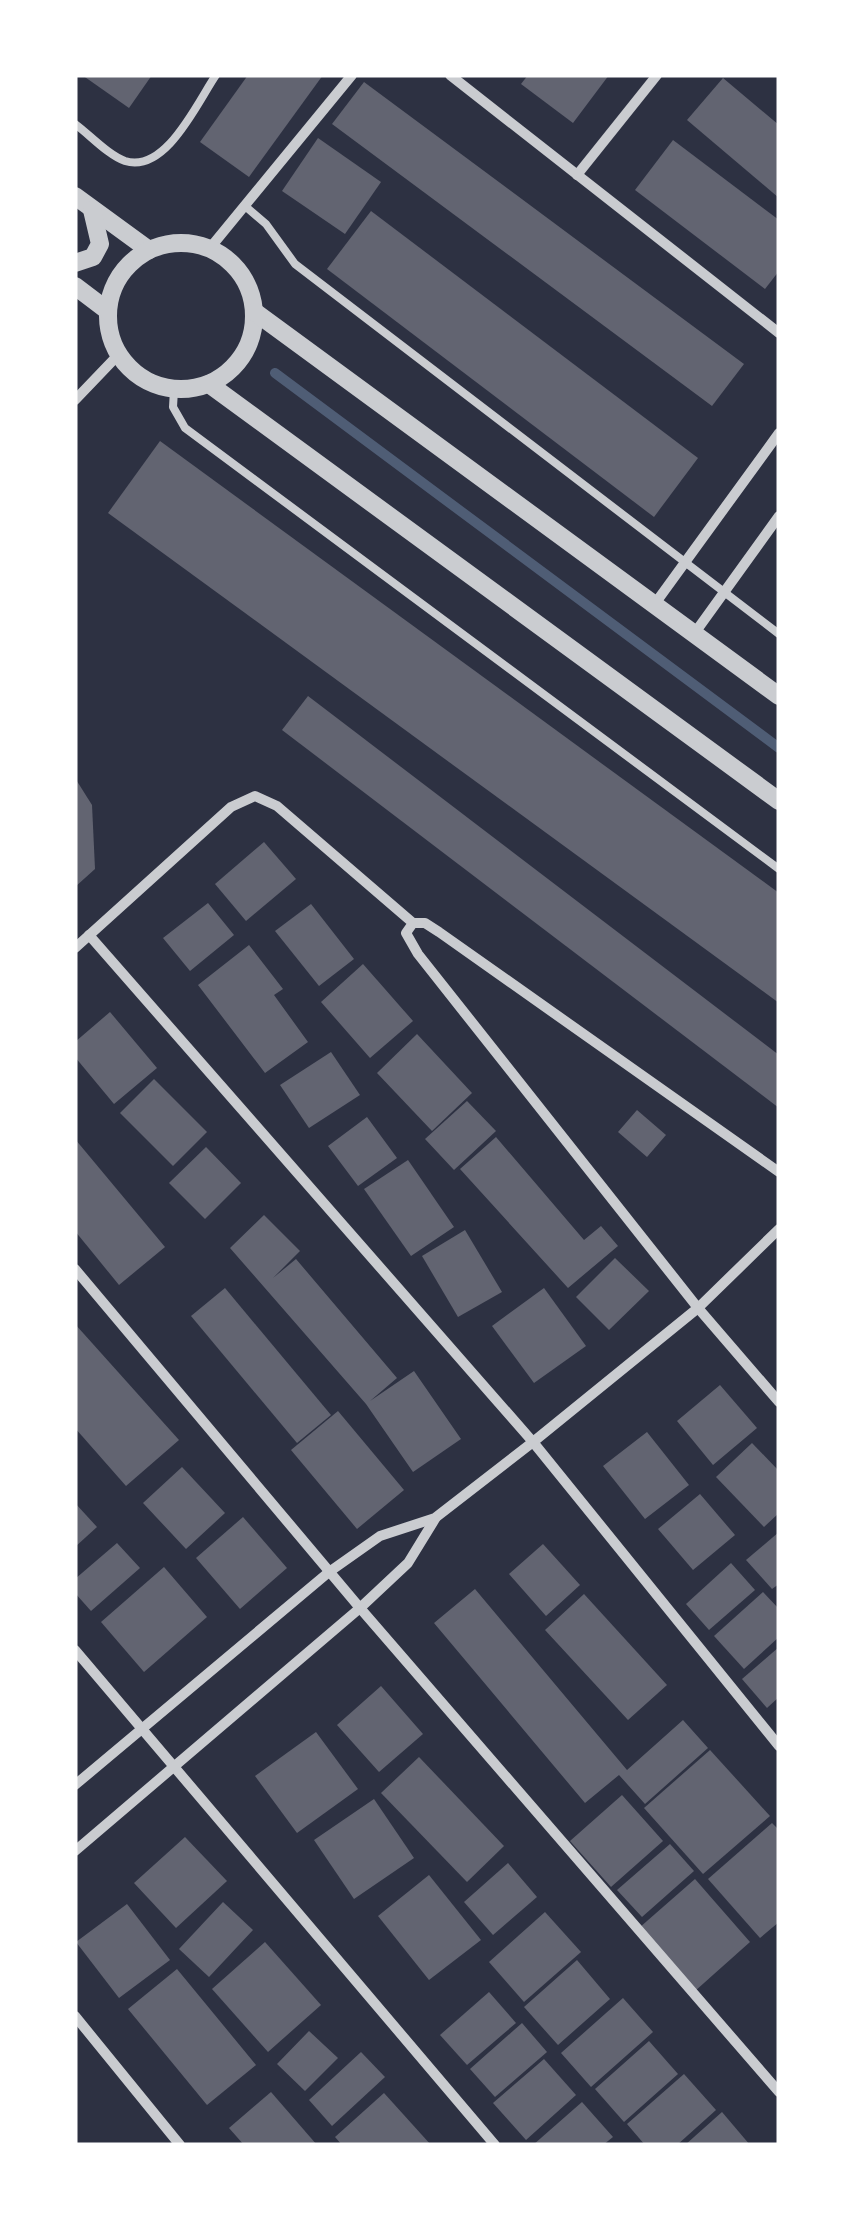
<svg xmlns="http://www.w3.org/2000/svg" width="854" height="2220" font-family="'Roboto Condensed',sans-serif">
<rect width="100%" height="100%" fill="#2d3142"/>
<g fill="none" stroke-linecap="round" stroke-linejoin="round">
<path stroke="#4f5d75" stroke-width="10" d="M275,373L779,748"/>
</g>
<g fill="#626471">
<path d="M82,75H152L129,108Z"/>
<path d="M248,75H323L249,177L200,142Z"/>
<path d="M528,75H609L573,123L521,84Z"/>
<path d="M723,78L779,125V198L687,120Z"/>
<path d="M364,82L744,364L712,406L332,124Z"/>
<path d="M318,138L381,182L345,234L282,191Z"/>
<path d="M673,140L779,220V271L765,289L635,190Z"/>
<path d="M371,211L698,458L654,517L327,269Z"/>
<path d="M160,441L779,893V1003L108,513Z"/>
<path d="M308,696L779,1055V1108L282,730Z"/>
<path d="M75,778L92,805L95,869L75,887Z"/>
<path d="M264,842L296,879L246,921L215,884Z"/>
<path d="M208,903L234,935L190,971L163,938Z"/>
<path d="M311,904L354,959L319,986L275,931Z"/>
<path d="M249,945L283,989L274,995L308,1042L265,1073L198,985Z"/>
<path d="M363,964L413,1021L370,1058L321,1002Z"/>
<path d="M110,1012L157,1068L114,1104L75,1057V1042Z"/>
<path d="M417,1034L472,1093L432,1131L377,1073Z"/>
<path d="M331,1052L360,1095L309,1128L280,1085Z"/>
<path d="M154,1079L207,1132L173,1166L120,1113Z"/>
<path d="M467,1101L496,1131L454,1170L425,1139Z"/>
<path d="M637,1110L666,1135L647,1157L618,1132Z"/>
<path d="M367,1117L397,1158L358,1186L328,1146Z"/>
<path d="M496,1137L584,1240L601,1226L618,1246L568,1288L460,1169Z"/>
<path d="M75,1139L165,1247L119,1285L75,1231Z"/>
<path d="M206,1147L241,1183L205,1219L169,1183Z"/>
<path d="M408,1160L454,1227L411,1256L364,1189Z"/>
<path d="M264,1215L300,1251L273,1278L296,1259L397,1378L370,1401L414,1371L461,1439L413,1472L366,1404L230,1248Z"/>
<path d="M465,1230L502,1292L458,1317L422,1256Z"/>
<path d="M615,1258L649,1291L609,1330L576,1297Z"/>
<path d="M225,1288L331,1415L297,1443L191,1316Z"/>
<path d="M544,1288L586,1346L534,1383L492,1326Z"/>
<path d="M75,1324L179,1440L126,1486L75,1428Z"/>
<path d="M720,1385L757,1428L713,1465L677,1421Z"/>
<path d="M338,1411L404,1490L357,1529L291,1450Z"/>
<path d="M647,1432L689,1485L645,1519L603,1466Z"/>
<path d="M752,1443L779,1471V1513L764,1527L716,1477Z"/>
<path d="M182,1467L225,1513L186,1549L143,1503Z"/>
<path d="M700,1494L735,1535L693,1570L658,1529Z"/>
<path d="M75,1503L97,1527L75,1547Z"/>
<path d="M243,1517L287,1568L240,1609L196,1558Z"/>
<path d="M779,1532V1584L772,1589L746,1560Z"/>
<path d="M117,1543L140,1568L91,1611L75,1593V1579Z"/>
<path d="M543,1544L580,1585L546,1616L509,1574Z"/>
<path d="M731,1563L755,1590L709,1630L686,1604Z"/>
<path d="M164,1567L207,1617L144,1672L101,1622Z"/>
<path d="M475,1589L627,1770L683,1720L708,1748L645,1804L619,1775L585,1803L434,1623Z"/>
<path d="M763,1592L779,1609V1637L744,1669L714,1636Z"/>
<path d="M584,1594L667,1685L628,1720L545,1630Z"/>
<path d="M779,1647V1697L767,1708L742,1679Z"/>
<path d="M381,1686L423,1734L379,1772L337,1725Z"/>
<path d="M316,1732L358,1789L297,1833L255,1776Z"/>
<path d="M710,1750L770,1816L703,1874L644,1808Z"/>
<path d="M419,1757L504,1846L467,1882L381,1793Z"/>
<path d="M622,1795L663,1841L611,1887L570,1841Z"/>
<path d="M374,1799L414,1858L354,1899L314,1840Z"/>
<path d="M772,1823L779,1830V1922L760,1938L708,1879Z"/>
<path d="M185,1837L227,1881L176,1928L134,1883Z"/>
<path d="M670,1844L694,1871L642,1917L617,1890Z"/>
<path d="M508,1863L537,1897L493,1935L464,1902Z"/>
<path d="M429,1875L481,1940L429,1980L378,1916Z"/>
<path d="M695,1879L750,1942L695,1991L639,1928Z"/>
<path d="M223,1902L253,1930L209,1977L179,1949Z"/>
<path d="M127,1904L170,1960L119,1998L76,1942Z"/>
<path d="M545,1912L581,1952L524,2002L489,1962Z"/>
<path d="M265,1942L321,2005L268,2052L212,1989Z"/>
<path d="M577,1960L610,1999L558,2045L524,2007Z"/>
<path d="M177,1969L256,2065L207,2105L128,2009Z"/>
<path d="M489,1992L516,2023L467,2065L440,2035Z"/>
<path d="M623,1998L653,2032L591,2087L561,2053Z"/>
<path d="M522,2023L547,2052L495,2097L470,2069Z"/>
<path d="M309,2031L338,2058L305,2091L277,2064Z"/>
<path d="M649,2041L678,2074L624,2122L595,2089Z"/>
<path d="M361,2052L385,2077L332,2126L309,2100Z"/>
<path d="M544,2059L576,2095L526,2140L493,2103Z"/>
<path d="M684,2074L716,2110L677,2145H645L627,2124Z"/>
<path d="M271,2092L317,2145H244L229,2128Z"/>
<path d="M384,2093L431,2145H342L335,2137Z"/>
<path d="M582,2102L613,2137L603,2145H533Z"/>
<path d="M722,2112L750,2145H685Z"/>
</g>
<g fill="none" stroke-linecap="round" stroke-linejoin="round">
<g stroke="#caccd0" stroke-width="8">
<path d="M75,124C90,135 108,155 125,161C166,174 198,101 216,75"/>
<path d="M245,206L266,224L295,264L779,634"/>
<path d="M174,390L173,407L185,428L779,869"/>
</g>
<g stroke="#caccd0" stroke-width="10">
<path d="M450,75L779,333"/>
<path d="M577,175L657,75"/>
<path d="M210,248L352,75"/>
<path d="M75,400L120,353"/>
<path d="M654,605L779,433"/>
<path d="M694,634L779,516"/>
<path d="M413,923H425L439,932L779,1172"/>
<path d="M89,935L533,1442L779,1746"/>
<path d="M75,948L231,807L255,796L277,806L413,923L406,933L418,954L698,1308L779,1402"/>
<path d="M75,1269L360,1608L779,2092"/>
<path d="M75,1650L495,2145"/>
<path d="M75,1785L329,1572L380,1536L435,1518L533,1442L698,1308L779,1229"/>
<path d="M75,1851L360,1608L408,1563L435,1519"/>
<path d="M75,2016L180,2145"/>
</g>
<g stroke="#caccd0" stroke-width="18">
<path d="M75,196L149,250"/>
<circle cx="181" cy="316" r="73"/>
<path d="M75,263L93,257L100,244L92,210"/>
<path d="M75,286L108,311"/>
<path d="M255,312L779,696"/>
<path d="M209,384L779,801"/>
</g>
</g>
<rect width="854" height="2220" fill="none" stroke="#ffffff" stroke-width="155"/>
</svg>
